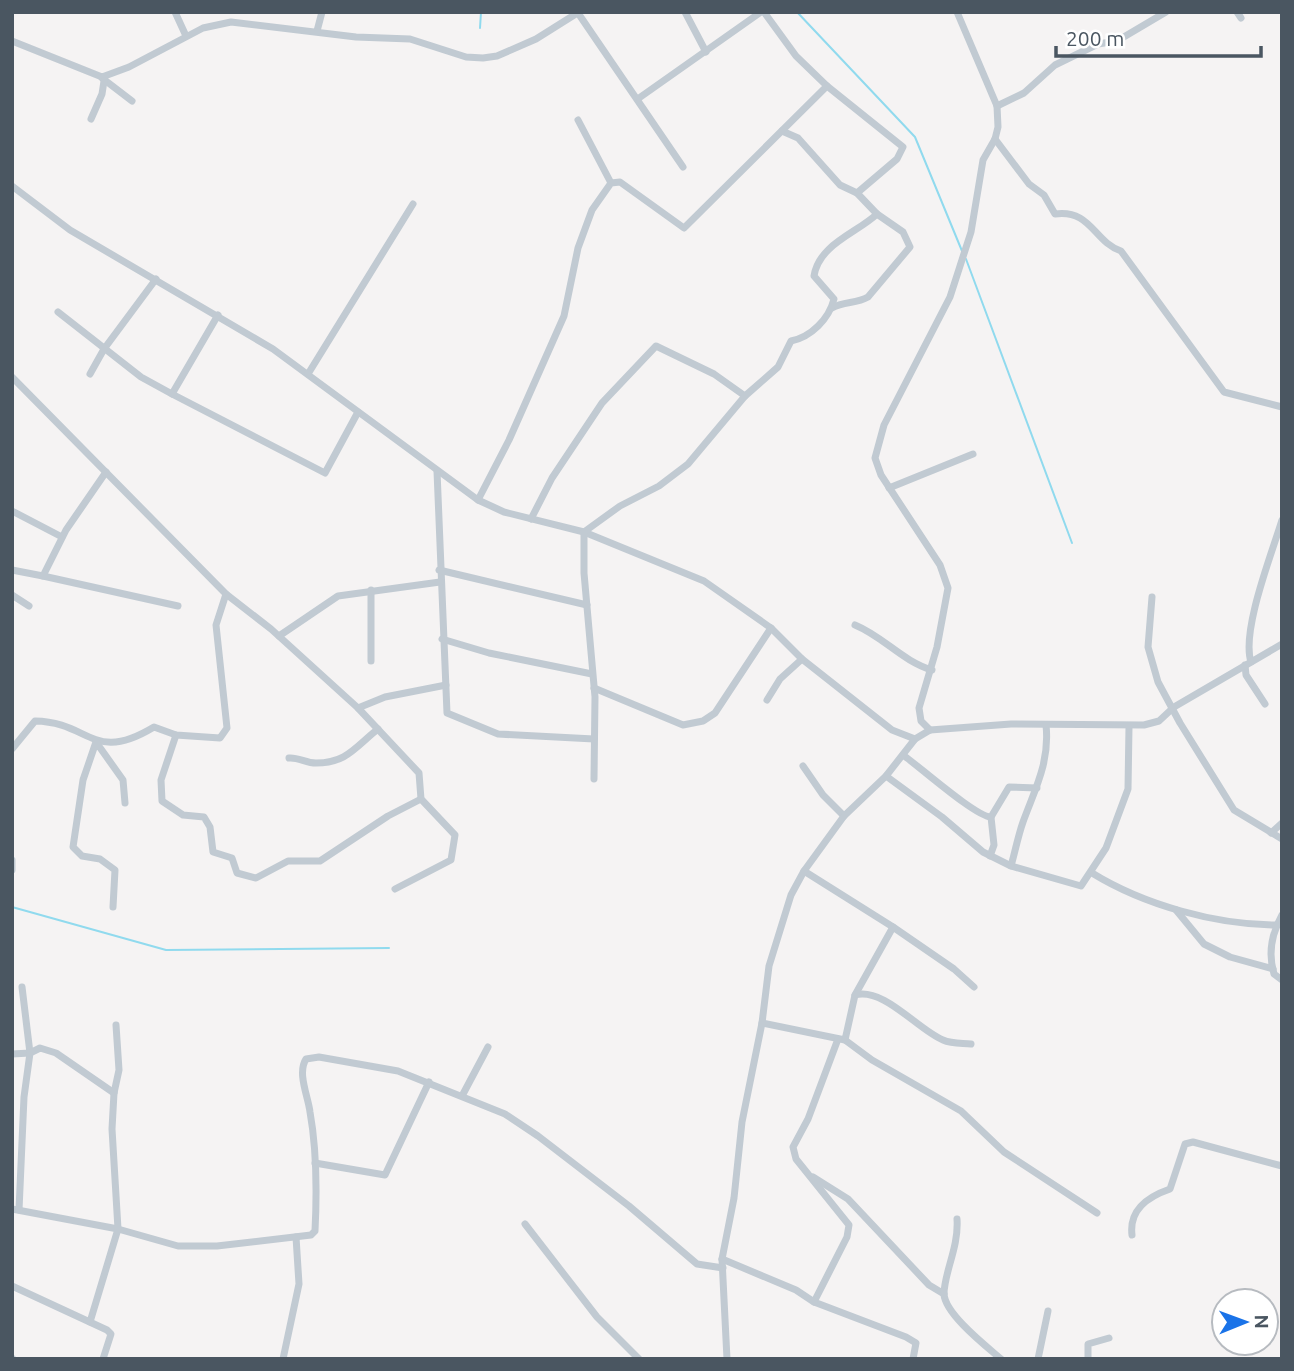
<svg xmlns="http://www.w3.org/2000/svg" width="1294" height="1371" font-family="Ubuntu,sans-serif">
<rect width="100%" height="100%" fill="#f5f3f3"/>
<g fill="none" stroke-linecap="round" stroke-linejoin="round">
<g stroke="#90daee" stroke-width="2">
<path d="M797,12L915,137L962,251"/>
<path d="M480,28L481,12"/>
<path d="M966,259L1072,543"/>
<path d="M12,907L166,950L389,948"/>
</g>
<g stroke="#c1cad2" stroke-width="7">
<path d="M175,12L186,36"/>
<path d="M685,12L706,52"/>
<path d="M764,12L796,56L827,86L903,147L897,159L857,193"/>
<path d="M1237,12L1241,18"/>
<path d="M578,13L683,167"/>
<path d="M317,31L322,12"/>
<path d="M12,41L102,77L129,67L203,28L231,22L356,37L410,39L466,57L483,58L497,56L536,39L579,12"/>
<path d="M102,78L132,101"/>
<path d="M639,98L761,12"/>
<path d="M997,106L1024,93L1055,65L1098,44L1117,41L1166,12"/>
<path d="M91,119L102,94L104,81"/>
<path d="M578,120L611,183"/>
<path d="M782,131L798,138L840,185L857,193L877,214L903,232L910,247L868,297C856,304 844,301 832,308"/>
<path d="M995,139L1029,184L1044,195L1055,214C1091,209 1094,242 1121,251L1224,392L1282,407"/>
<path d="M12,186L70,230L273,349L478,500L504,512L584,532L704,581L771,628L802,659L892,730L915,739"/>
<path d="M58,312L141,377L172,394L218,315"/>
<path d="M90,374L104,349L156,279"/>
<path d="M308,374L413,204"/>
<path d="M12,377L226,594L271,629L358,708L419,773L421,799L455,835L451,860L395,889"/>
<path d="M172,394L325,473L358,412"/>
<path d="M437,471L447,713L498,734L594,739"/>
<path d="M889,488L973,454"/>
<path d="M478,500L509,440L564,316L578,248L592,210L611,183L620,182L684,228L827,86"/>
<path d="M12,511L62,537"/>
<path d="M531,519L552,478L602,403L656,346L714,374L745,396"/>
<path d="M12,570L43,576L66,530L106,472"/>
<path d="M439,570L587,605"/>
<path d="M43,576L178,606"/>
<path d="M371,590V661"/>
<path d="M12,595L29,606"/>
<path d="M1152,597L1148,647L1158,682L1180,723L1234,810L1282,839"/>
<path d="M855,625C884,637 902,661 932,670"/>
<path d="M279,636L338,596L440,582"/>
<path d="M442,639L489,653L592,674"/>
<path d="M1251,662C1241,631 1272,553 1282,520"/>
<path d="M1245,665L1246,675L1265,704"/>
<path d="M594,688L683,725L703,721L715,713L771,628"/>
<path d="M767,700L780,679L802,659"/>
<path d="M358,708L385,697L446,685"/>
<path d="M930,730L921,721L919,708L937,647L948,588L940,565L881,475L875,458L884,425L950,297L971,232L983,160L995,139L998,127L997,106L957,12"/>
<path d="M176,735L161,780L162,801L183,815L204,817L210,827L213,852L232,858L237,873L256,878L288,861H320L388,816L421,799"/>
<path d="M12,749L35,721C90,722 93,764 154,727L176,735L220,738L227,728L216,625L226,594"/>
<path d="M903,755C920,767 976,817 991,817L1009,787L1037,788"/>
<path d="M289,758C298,757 306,763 316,763C347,763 355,747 378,729"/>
<path d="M803,766L823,795L844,816"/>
<path d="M886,776L942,817L983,852L1011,866L1081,886L1106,848L1128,789L1129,727"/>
<path d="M594,779L595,697L584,573V532L620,506L659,486L688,464L745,396L778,367L791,341C811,337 829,319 834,299L814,276C819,244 857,233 877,214"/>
<path d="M1271,833L1282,823"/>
<path d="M990,856L994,845L991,817"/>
<path d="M12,860V870"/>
<path d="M1011,866C1015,852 1018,836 1023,822C1035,789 1050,762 1046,725"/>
<path d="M804,871L893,927L954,969L974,987"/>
<path d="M1092,873C1144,905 1216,925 1277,925"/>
<path d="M113,907L115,870L100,859L82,856L73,847L83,780L96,742L123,780L125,803"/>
<path d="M1176,910L1204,944L1230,957L1273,969"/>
<path d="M1282,915C1272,933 1268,954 1274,974L1282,980"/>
<path d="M855,995L893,927"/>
<path d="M762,1023L845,1040L855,995C884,987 918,1030 943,1040C952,1044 962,1043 971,1044"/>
<path d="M838,1039L808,1119L793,1147L796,1159L849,1225L847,1237L814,1302L906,1337L916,1343L913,1359"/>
<path d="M845,1040L872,1060L961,1111L1004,1152L1097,1213"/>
<path d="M12,1054L30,1053L22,987"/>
<path d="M462,1096L488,1047"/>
<path d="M315,1163L385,1175L429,1082"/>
<path d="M813,1177L848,1199L929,1285L944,1294"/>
<path d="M12,1209L118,1229L178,1246H217L311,1235L315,1231C317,1191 317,1151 310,1112C308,1096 297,1073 306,1059L319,1057L398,1071L505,1114L538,1136L629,1206L697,1264L723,1268"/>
<path d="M19,1210L24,1097L30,1053L40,1048L56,1053L114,1093"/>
<path d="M957,1219C959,1247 944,1273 944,1294C945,1314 986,1346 1001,1359"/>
<path d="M525,1224L597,1317L639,1359"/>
<path d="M1132,1235C1129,1210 1147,1197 1170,1189L1185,1144L1193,1142L1282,1166"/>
<path d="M722,1259L796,1290L814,1302"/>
<path d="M12,1286L107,1330L111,1334L103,1359"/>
<path d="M90,1322L118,1229L112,1129L114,1093L119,1070L116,1025"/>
<path d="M12,1358L13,1359"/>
<path d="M283,1359L299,1284L296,1237"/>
<path d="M727,1359L722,1259L734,1198L742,1122L762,1023L769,966L791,895L804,871L844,816L886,776L915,739L930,730L1011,724L1144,725L1159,721L1174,707L1282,644"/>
<path d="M1038,1359L1048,1311"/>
<path d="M1088,1359V1344L1109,1338"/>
</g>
</g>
<rect width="1294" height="1371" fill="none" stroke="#4a5661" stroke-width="28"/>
<g transform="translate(1245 1322) rotate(89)"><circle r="33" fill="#ffffff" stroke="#b7bbc0" stroke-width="2"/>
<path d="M0-5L12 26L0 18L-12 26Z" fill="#1a73e8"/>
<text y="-10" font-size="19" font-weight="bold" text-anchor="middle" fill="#4a5661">N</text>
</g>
<path d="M1056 46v10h205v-10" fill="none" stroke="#4a5661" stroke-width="3.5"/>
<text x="1066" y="46" font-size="21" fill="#4a5661" stroke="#ffffff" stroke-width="5" paint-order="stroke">200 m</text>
</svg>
